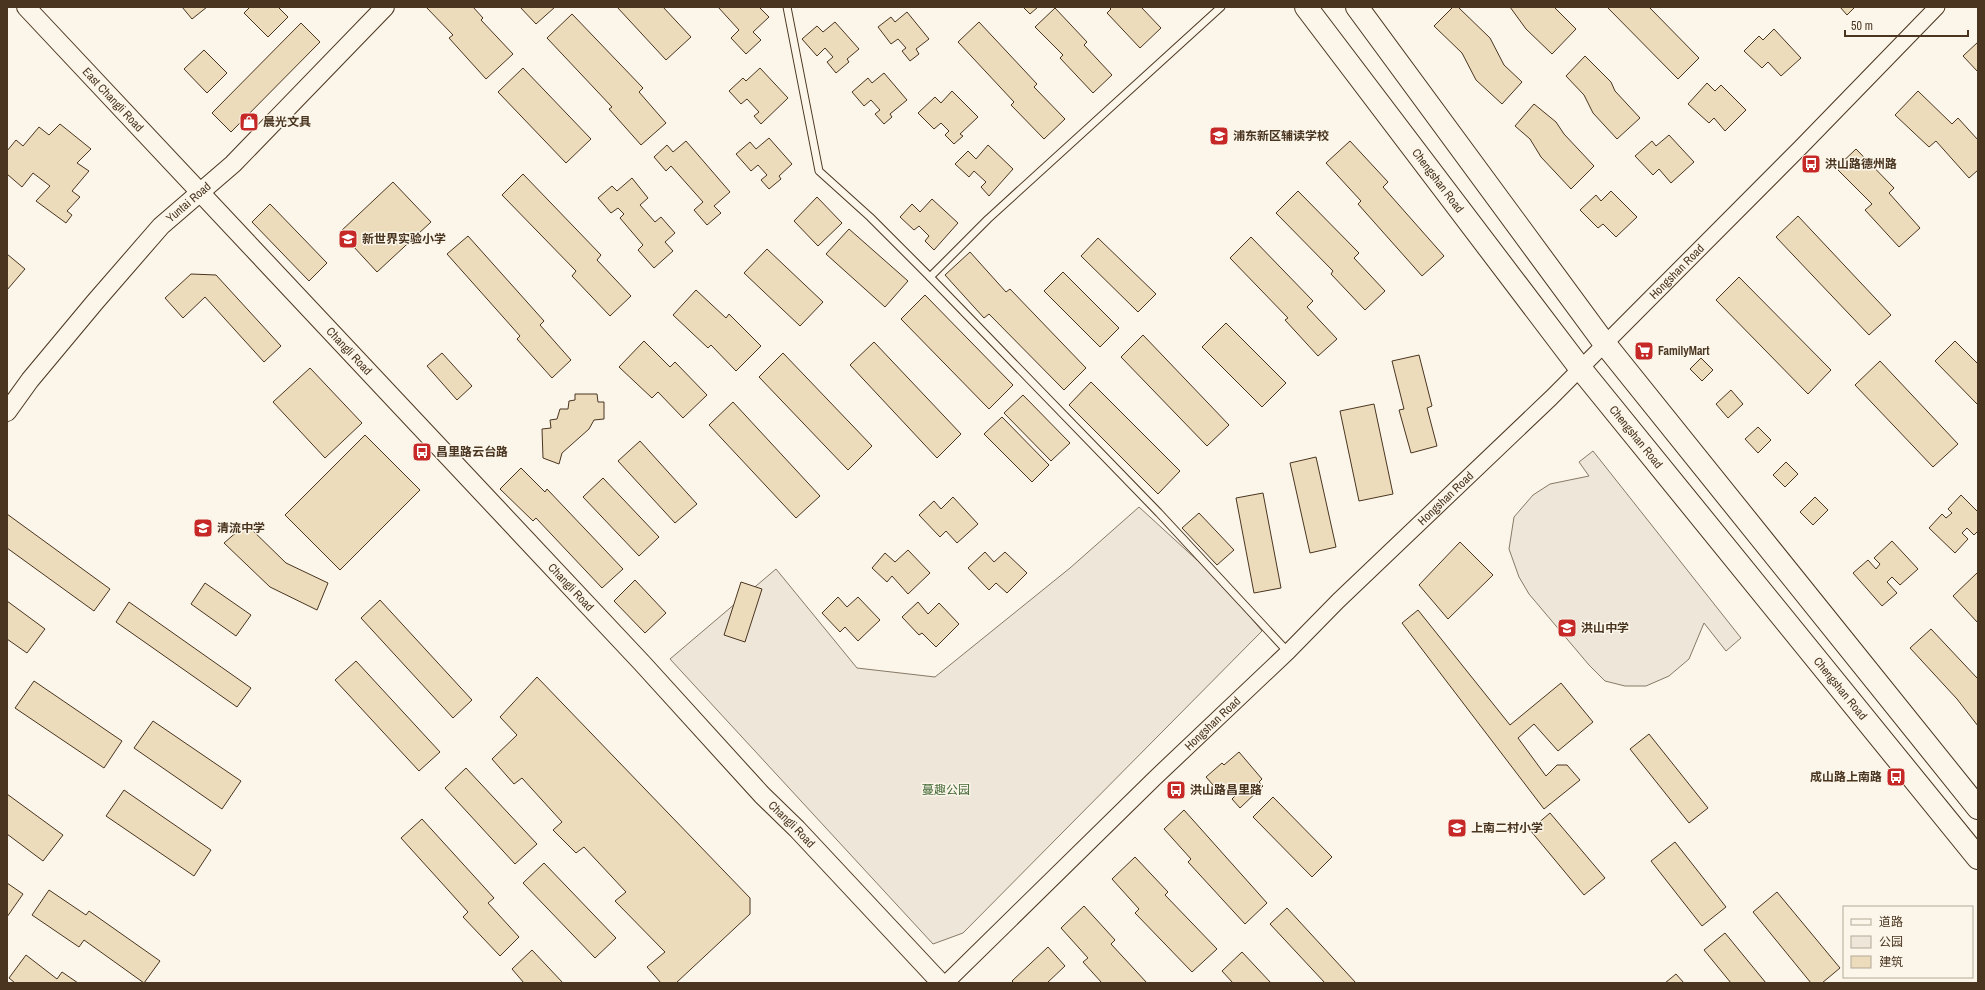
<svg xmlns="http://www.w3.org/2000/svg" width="1985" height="990" font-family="'Archivo Narrow','Noto Sans SC',sans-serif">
<rect width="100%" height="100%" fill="#fbf6e9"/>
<g fill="#ede6d9" stroke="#887966">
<path d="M1593,451L1741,638L1726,651L1704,623L1689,659L1669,676L1646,686H1625L1605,681L1589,665L1529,594L1519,577L1509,549L1514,517L1533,495L1550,484L1589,476L1579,462Z"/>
<path d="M1139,507L1221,582L1262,631L963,933L933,944L670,659L776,569L857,668L935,677L1070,568Z"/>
</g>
<g fill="#ecdcbc" stroke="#4a3520">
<path d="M182,7H207L192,19Z"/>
<path d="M250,7H278L288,17L268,37L244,13Z"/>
<path d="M426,7H473L483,18L481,20L513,54L486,79L449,38L453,35Z"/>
<path d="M520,7H555L536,24Z"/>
<path d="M617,7H663L691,37L666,60Z"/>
<path d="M718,7H759L769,17L753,32L761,40L746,54L731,38L739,30Z"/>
<path d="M1023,7H1038L1030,14Z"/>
<path d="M1109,7H1141L1161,28L1140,48L1107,13L1111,9Z"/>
<path d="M1453,7H1458L1490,38L1504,65L1522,82L1502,104L1476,80L1462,53L1434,26Z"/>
<path d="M1510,7H1554L1576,29L1552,54L1526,29Z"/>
<path d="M1607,7H1649L1699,58L1678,79Z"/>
<path d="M1840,7H1855L1847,15Z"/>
<path d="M1055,8L1087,42L1084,45L1112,75L1093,93L1060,58L1063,55L1035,27Z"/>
<path d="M907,12L929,39L916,49L919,54L910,61L902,51L906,48L898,39L891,44L878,27L891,17L895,22Z"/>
<path d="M572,14L643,88L639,92L666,123L641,145L609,109L612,107L547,38Z"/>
<path d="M835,22L859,49L847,59L849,62L836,73L827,62L833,57L825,48L817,56L802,39L817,26L823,32Z"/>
<path d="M979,22L1037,84L1034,87L1065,119L1044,139L1011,105L1014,102L958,42Z"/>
<path d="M301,23L320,42L231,132L212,113Z"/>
<path d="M1774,29L1801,58L1781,76L1768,62L1762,68L1744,51L1759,36L1763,40Z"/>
<path d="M1978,42V72L1963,56Z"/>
<path d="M204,50L227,73L207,93L184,69Z"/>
<path d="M1585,56L1611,82L1615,91L1640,118L1617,139L1593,113L1584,95L1566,76Z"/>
<path d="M523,68L591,139L566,163L498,92Z"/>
<path d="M760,68L788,98L761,124L754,116L759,112L747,99L741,104L729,91L743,78L746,81Z"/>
<path d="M884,73L907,100L890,114L892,117L884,124L875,114L880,110L871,100L864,106L852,92L868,78L872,83Z"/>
<path d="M1707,83L1715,91L1721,85L1746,110L1725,131L1714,118L1709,123L1688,104Z"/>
<path d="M952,91L978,117L960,134L963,136L954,144L945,135L949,131L941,123L934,129L918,113L935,97L941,103Z"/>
<path d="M1918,91L1952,124L1958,118L1978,140V170L1969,178L1936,141L1929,147L1895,115Z"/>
<path d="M1534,104L1556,122L1564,134L1594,166L1571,189L1541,157L1530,139L1515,126Z"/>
<path d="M60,124L91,149L77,163L89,171L72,191L80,197L67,211L72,215L66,223L36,201L50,186L33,173L22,187L7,174V151L16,140L23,146L39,127L49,135Z"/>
<path d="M1669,135L1694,162L1671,183L1659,169L1653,175L1635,156L1652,141L1656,146Z"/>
<path d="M769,138L792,164L779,176L781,179L769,189L761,180L767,175L758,165L751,171L736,154L750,142L756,149Z"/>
<path d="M686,141L730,192L714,206L721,213L707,225L694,210L703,202L671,166L666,171L654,157L667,145L673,152Z"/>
<path d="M1350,141L1388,182L1383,187L1444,256L1422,276L1358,204L1361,201L1326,163Z"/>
<path d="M988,145L1013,169L989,196L981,187L986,182L974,171L969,177L955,164L968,151L976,159Z"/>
<path d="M1856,149L1894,188L1889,193L1920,228L1899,247L1865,210L1872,204L1836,168Z"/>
<path d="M523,174L601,255L597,260L631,296L610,316L572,276L576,271L502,195Z"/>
<path d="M632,178L648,198L640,205L655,222L661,217L675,233L665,242L673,251L654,268L638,250L643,245L620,218L624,214L618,208L611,213L598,198L612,186L617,191Z"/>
<path d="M393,182L431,222L377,272L340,232Z"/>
<path d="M1298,191L1359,253L1354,258L1385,291L1365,310L1331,274L1333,271L1276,213Z"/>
<path d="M1611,191L1637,217L1616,237L1603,224L1598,228L1580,210L1596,195L1601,201Z"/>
<path d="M817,197L842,223L818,246L794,221Z"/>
<path d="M932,199L958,223L934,250L925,241L929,236L919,226L914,230L900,217L912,204L920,212Z"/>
<path d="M270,204L327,263L309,281L252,222Z"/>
<path d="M1798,216L1891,315L1869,335L1776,237Z"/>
<path d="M849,229L908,281L885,307L826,254Z"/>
<path d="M468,236L544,321L540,325L571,360L552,378L517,339L520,336L447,254Z"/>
<path d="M1251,237L1313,301L1307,307L1337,339L1318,356L1285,320L1288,318L1230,258Z"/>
<path d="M1098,238L1156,294L1138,312L1081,256Z"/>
<path d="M767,249L823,302L800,326L744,273Z"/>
<path d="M970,252L1006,292L1010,289L1086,368L1064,390L989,314L984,318L945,275Z"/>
<path d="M7,254L25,269L7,290Z"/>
<path d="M1063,272L1119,328L1100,347L1044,291Z"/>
<path d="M191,274L216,275L281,346L264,362L205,297L183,318L165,298Z"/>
<path d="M1739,277L1831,370L1808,394L1716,300Z"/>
<path d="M696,290L726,318L729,314L761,346L736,371L711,345L708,348L673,315Z"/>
<path d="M925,295L1013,385L989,409L901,319Z"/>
<path d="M1226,323L1286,383L1262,407L1202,347Z"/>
<path d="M1143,335L1229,425L1207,446L1121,357Z"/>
<path d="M644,341L670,367L675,362L707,395L683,418L658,392L652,398L619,367Z"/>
<path d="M1955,341L1978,364V405L1935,361Z"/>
<path d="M874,342L961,434L937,458L850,365Z"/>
<path d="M442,353L472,386L457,400L427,366Z"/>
<path d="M783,353L872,446L848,470L759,377Z"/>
<path d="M1419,355L1432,406L1427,408L1437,446L1411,453L1399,410L1404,409L1392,361Z"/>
<path d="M1701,358L1713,370L1702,381L1690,369Z"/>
<path d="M1880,361L1958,444L1933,467L1855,385Z"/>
<path d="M310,368L362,423L325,458L273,402Z"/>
<path d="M1091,382L1180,471L1158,494L1069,405Z"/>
<path d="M1731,390L1743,404L1728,418L1716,404Z"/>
<path d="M575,394H597L598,402H604V419L594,420L589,429L562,453L559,464L543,458L542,429L551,428L550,420L557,419L560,409H568L569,401L575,400Z"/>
<path d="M1023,395L1070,443L1051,461L1004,413Z"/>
<path d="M733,402L820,496L796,518L709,425Z"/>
<path d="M1374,404L1393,494L1359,501L1340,411Z"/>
<path d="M1002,417L1049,465L1032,482L984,434Z"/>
<path d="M1758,427L1771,440L1758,453L1745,439Z"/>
<path d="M365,435L420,490L340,570L285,515Z"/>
<path d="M640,441L697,504L675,523L618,461Z"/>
<path d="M1316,457L1336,547L1310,553L1290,463Z"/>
<path d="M1786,462L1798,474L1785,487L1773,475Z"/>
<path d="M521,468L545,492L547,489L623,569L602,588L536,518L533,521L500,489Z"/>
<path d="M603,478L659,537L639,556L583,497Z"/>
<path d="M1263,493L1281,588L1254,593L1236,498Z"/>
<path d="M1961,495L1978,512V531L1974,535L1967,528L1962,533L1968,539L1955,553L1929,528L1942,514L1946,518L1952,513L1948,509Z"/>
<path d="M953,497L978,524L957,543L946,531L940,537L919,515L934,501L941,509Z"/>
<path d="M1815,497L1828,510L1813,525L1800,512Z"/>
<path d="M1199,513L1234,550L1217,565L1182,528Z"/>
<path d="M7,514L110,589L94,611L7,548Z"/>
<path d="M246,524L286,563L328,583L317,610L270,587L224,543Z"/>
<path d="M1892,541L1918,569L1900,585L1892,577L1887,582L1897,593L1882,606L1853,573L1868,560L1876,569L1880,564L1874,558Z"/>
<path d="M1460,542L1493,575L1448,619L1419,585Z"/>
<path d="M908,550L930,573L908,594L892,576L887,582L872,568L885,553L895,562Z"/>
<path d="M985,552L994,562L1005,552L1027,573L1007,593L996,583L989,590L968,568Z"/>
<path d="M1977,573L1978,574V623L1953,596Z"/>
<path d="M635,580L666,613L645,633L614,601Z"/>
<path d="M741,582L762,589L745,642L724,635Z"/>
<path d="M205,583L251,615L236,636L191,604Z"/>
<path d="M838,597L847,607L858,597L880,620L858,641L845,627L840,632L822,613Z"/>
<path d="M380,600L472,700L453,718L361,618Z"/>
<path d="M7,601L45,629L27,653L7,639Z"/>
<path d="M129,602L251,688L237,707L116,622Z"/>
<path d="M918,602L928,614L939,603L959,624L936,647L922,633L919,635L902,617Z"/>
<path d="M1418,610L1510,725L1561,683L1593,722L1558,751L1534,724L1518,738L1546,776L1557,765H1567L1580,780L1544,809L1402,623Z"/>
<path d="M1931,629L1978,679V726L1957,699L1910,648Z"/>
<path d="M356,661L440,752L419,771L335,680Z"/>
<path d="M537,677L750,898V914L676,983H661L647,967L665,952L615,901L626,892L584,847L576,853L553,830L562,822L522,778L514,784L492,759L517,735L500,717Z"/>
<path d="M34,681L122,741L104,768L15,708Z"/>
<path d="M153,721L241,781L222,809L134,748Z"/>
<path d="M1649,734L1708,808L1689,823L1630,749Z"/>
<path d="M1239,752L1262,779L1259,782L1263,786L1240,808L1232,799L1235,796L1228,787L1221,794L1206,777L1222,763L1224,765Z"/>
<path d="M466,768L537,844L515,864L445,788Z"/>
<path d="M124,790L211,850L194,876L106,816Z"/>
<path d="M7,794L63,835L43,861L7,834Z"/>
<path d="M1273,797L1332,857L1312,877L1253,817Z"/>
<path d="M1184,810L1267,903L1245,924L1188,862L1191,859L1164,829Z"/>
<path d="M1550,813L1605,878L1584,895L1530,830Z"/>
<path d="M422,819L494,898L488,903L519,937L500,956L463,917L468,912L401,838Z"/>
<path d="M1675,842L1726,907L1702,926L1651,861Z"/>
<path d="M1135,857L1168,892L1165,895L1217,949L1192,972L1135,913L1139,909L1112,879Z"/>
<path d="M544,863L616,938L595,958L523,883Z"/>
<path d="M7,883L23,894L7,917Z"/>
<path d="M49,890L86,915L89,911L160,961L144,983L84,940L79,947L32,915Z"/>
<path d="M1777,892L1840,968L1822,983H1811L1753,912Z"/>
<path d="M1084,906L1115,940L1111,944L1147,983H1102L1083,962L1088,958L1061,928Z"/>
<path d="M1287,908L1356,983H1325L1270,924Z"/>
<path d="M1725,933L1766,983H1731L1704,950Z"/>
<path d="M1048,947L1065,966L1047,983H1014L1012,981Z"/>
<path d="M532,950L563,983H524L512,969Z"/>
<path d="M1242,952L1271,983H1233L1222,971Z"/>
<path d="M26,955L57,979L62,972L78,983H15L9,978Z"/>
<path d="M1676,974L1684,983H1665Z"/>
</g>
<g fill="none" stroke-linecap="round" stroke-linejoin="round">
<defs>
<g id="service">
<path d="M787,7L819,171L870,217L930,277L1159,513L1288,652"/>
<path d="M930,277L988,219L1221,7"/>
</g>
<g id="minor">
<path id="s1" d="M946,983L1155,778L1288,652L1338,601L1551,398L1801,147L1937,7"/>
</g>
<g id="tertiary">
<path id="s2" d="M26,7L642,663L762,795L797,829L941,983"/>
<path id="s3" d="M7,412L30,380L95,302L161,226L233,164L385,7"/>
</g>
<g id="primary">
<path id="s4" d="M1306,7L1580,368L1978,858"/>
<path d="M1357,7L1605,344L1978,808"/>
</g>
</defs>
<use href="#service" stroke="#4a3520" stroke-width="9"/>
<use href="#minor" stroke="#4a3520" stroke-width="17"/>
<use href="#tertiary" stroke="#4a3520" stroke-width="20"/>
<use href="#primary" stroke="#4a3520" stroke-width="24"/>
<use href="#service" stroke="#fbf6e9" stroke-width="7"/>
<use href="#minor" stroke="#fbf6e9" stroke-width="15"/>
<use href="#tertiary" stroke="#fbf6e9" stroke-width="18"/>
<use href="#primary" stroke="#fbf6e9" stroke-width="22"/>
</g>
<defs>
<symbol id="shop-square" viewBox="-11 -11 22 22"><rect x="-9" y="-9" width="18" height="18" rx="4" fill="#c62828" stroke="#fbf6e9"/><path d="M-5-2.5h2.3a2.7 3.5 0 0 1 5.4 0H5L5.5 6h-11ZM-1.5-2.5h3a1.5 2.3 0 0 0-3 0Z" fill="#fff"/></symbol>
<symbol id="school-square" viewBox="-11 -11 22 22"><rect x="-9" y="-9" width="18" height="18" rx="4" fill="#c62828" stroke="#fbf6e9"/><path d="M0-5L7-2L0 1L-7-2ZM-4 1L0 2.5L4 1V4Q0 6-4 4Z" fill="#fff"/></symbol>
<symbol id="bus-square" viewBox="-11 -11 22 22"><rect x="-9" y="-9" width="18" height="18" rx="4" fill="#c62828" stroke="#fbf6e9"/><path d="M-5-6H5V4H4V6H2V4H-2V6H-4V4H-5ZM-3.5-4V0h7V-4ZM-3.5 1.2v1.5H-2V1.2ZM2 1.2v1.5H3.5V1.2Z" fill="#fff"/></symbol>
<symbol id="supermarket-square" viewBox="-11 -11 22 22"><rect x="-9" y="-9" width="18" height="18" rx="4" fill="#c62828" stroke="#fbf6e9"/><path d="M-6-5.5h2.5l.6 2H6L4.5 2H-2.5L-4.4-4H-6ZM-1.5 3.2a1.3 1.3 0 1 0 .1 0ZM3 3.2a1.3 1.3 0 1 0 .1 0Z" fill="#fff"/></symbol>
</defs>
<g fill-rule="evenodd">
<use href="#shop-square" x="238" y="111" width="22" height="22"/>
<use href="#school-square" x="1208" y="125" width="22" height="22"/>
<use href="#bus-square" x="1800" y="153" width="22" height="22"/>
<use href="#school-square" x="337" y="228" width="22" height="22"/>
<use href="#supermarket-square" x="1633" y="340" width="22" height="22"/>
<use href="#bus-square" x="411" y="441" width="22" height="22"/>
<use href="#school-square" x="192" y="517" width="22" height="22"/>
<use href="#school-square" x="1556" y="617" width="22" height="22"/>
<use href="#bus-square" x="1885" y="766" width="22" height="22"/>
<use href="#bus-square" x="1165" y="779" width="22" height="22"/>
<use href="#school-square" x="1446" y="817" width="22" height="22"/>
</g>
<g text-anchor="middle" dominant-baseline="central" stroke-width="3" stroke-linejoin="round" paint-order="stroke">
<g font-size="12" fill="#4a3520" stroke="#fbf6e9">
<text stroke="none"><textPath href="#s2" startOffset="127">East Changli Road</textPath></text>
<text stroke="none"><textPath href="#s4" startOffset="218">Chengshan Road</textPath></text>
<text stroke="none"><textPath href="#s3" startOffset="278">Yuntai Road</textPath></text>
<text stroke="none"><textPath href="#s1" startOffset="1020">Hongshan Road</textPath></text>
<text stroke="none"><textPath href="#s2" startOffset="472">Changli Road</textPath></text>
<text stroke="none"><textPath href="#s4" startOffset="542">Chengshan Road</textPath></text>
<text stroke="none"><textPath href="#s1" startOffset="696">Hongshan Road</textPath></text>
<text stroke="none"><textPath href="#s2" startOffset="796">Changli Road</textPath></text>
<text stroke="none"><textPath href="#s4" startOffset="866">Chengshan Road</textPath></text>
<text stroke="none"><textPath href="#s1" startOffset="372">Hongshan Road</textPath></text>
<text stroke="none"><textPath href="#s2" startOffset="1120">Changli Road</textPath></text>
</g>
<g font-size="12" font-weight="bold" fill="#4a3520" stroke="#fbf6e9" text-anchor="start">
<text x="263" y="122">晨光文具</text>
<text x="1233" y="136">浦东新区辅读学校</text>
<text x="1825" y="164">洪山路德州路</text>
<text x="362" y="239">新世界实验小学</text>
<text x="1658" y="351">FamilyMart</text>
<text x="436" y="452">昌里路云台路</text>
<text x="217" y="528">清流中学</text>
<text x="1581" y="628">洪山中学</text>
<text x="1882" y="777" text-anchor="end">成山路上南路</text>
<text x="1190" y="790">洪山路昌里路</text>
<text x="1471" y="828">上南二村小学</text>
</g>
<g font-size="12" fill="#436837" stroke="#fbf6e9">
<text x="946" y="790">蔓趣公园</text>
</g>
</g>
<rect width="1985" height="990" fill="none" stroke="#4a3520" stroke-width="16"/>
<rect x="1843" y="906" width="130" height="72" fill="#fbf6e9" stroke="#b4a999"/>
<rect x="1851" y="919" width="20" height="6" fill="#fbf6e9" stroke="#b4a999"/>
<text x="1879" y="926" font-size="12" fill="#4a3520">道路</text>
<rect x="1851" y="936" width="20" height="12" fill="#ede6d9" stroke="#b4a999"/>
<text x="1879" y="946" font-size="12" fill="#4a3520">公园</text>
<rect x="1851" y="956" width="20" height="12" fill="#ecdcbc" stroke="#b4a999"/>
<text x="1879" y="966" font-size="12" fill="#4a3520">建筑</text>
<path d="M1845 30v6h123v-6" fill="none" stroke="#4a3520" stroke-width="2"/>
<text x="1851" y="30" font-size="12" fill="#4a3520" stroke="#fbf6e9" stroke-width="3" paint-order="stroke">50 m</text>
</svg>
